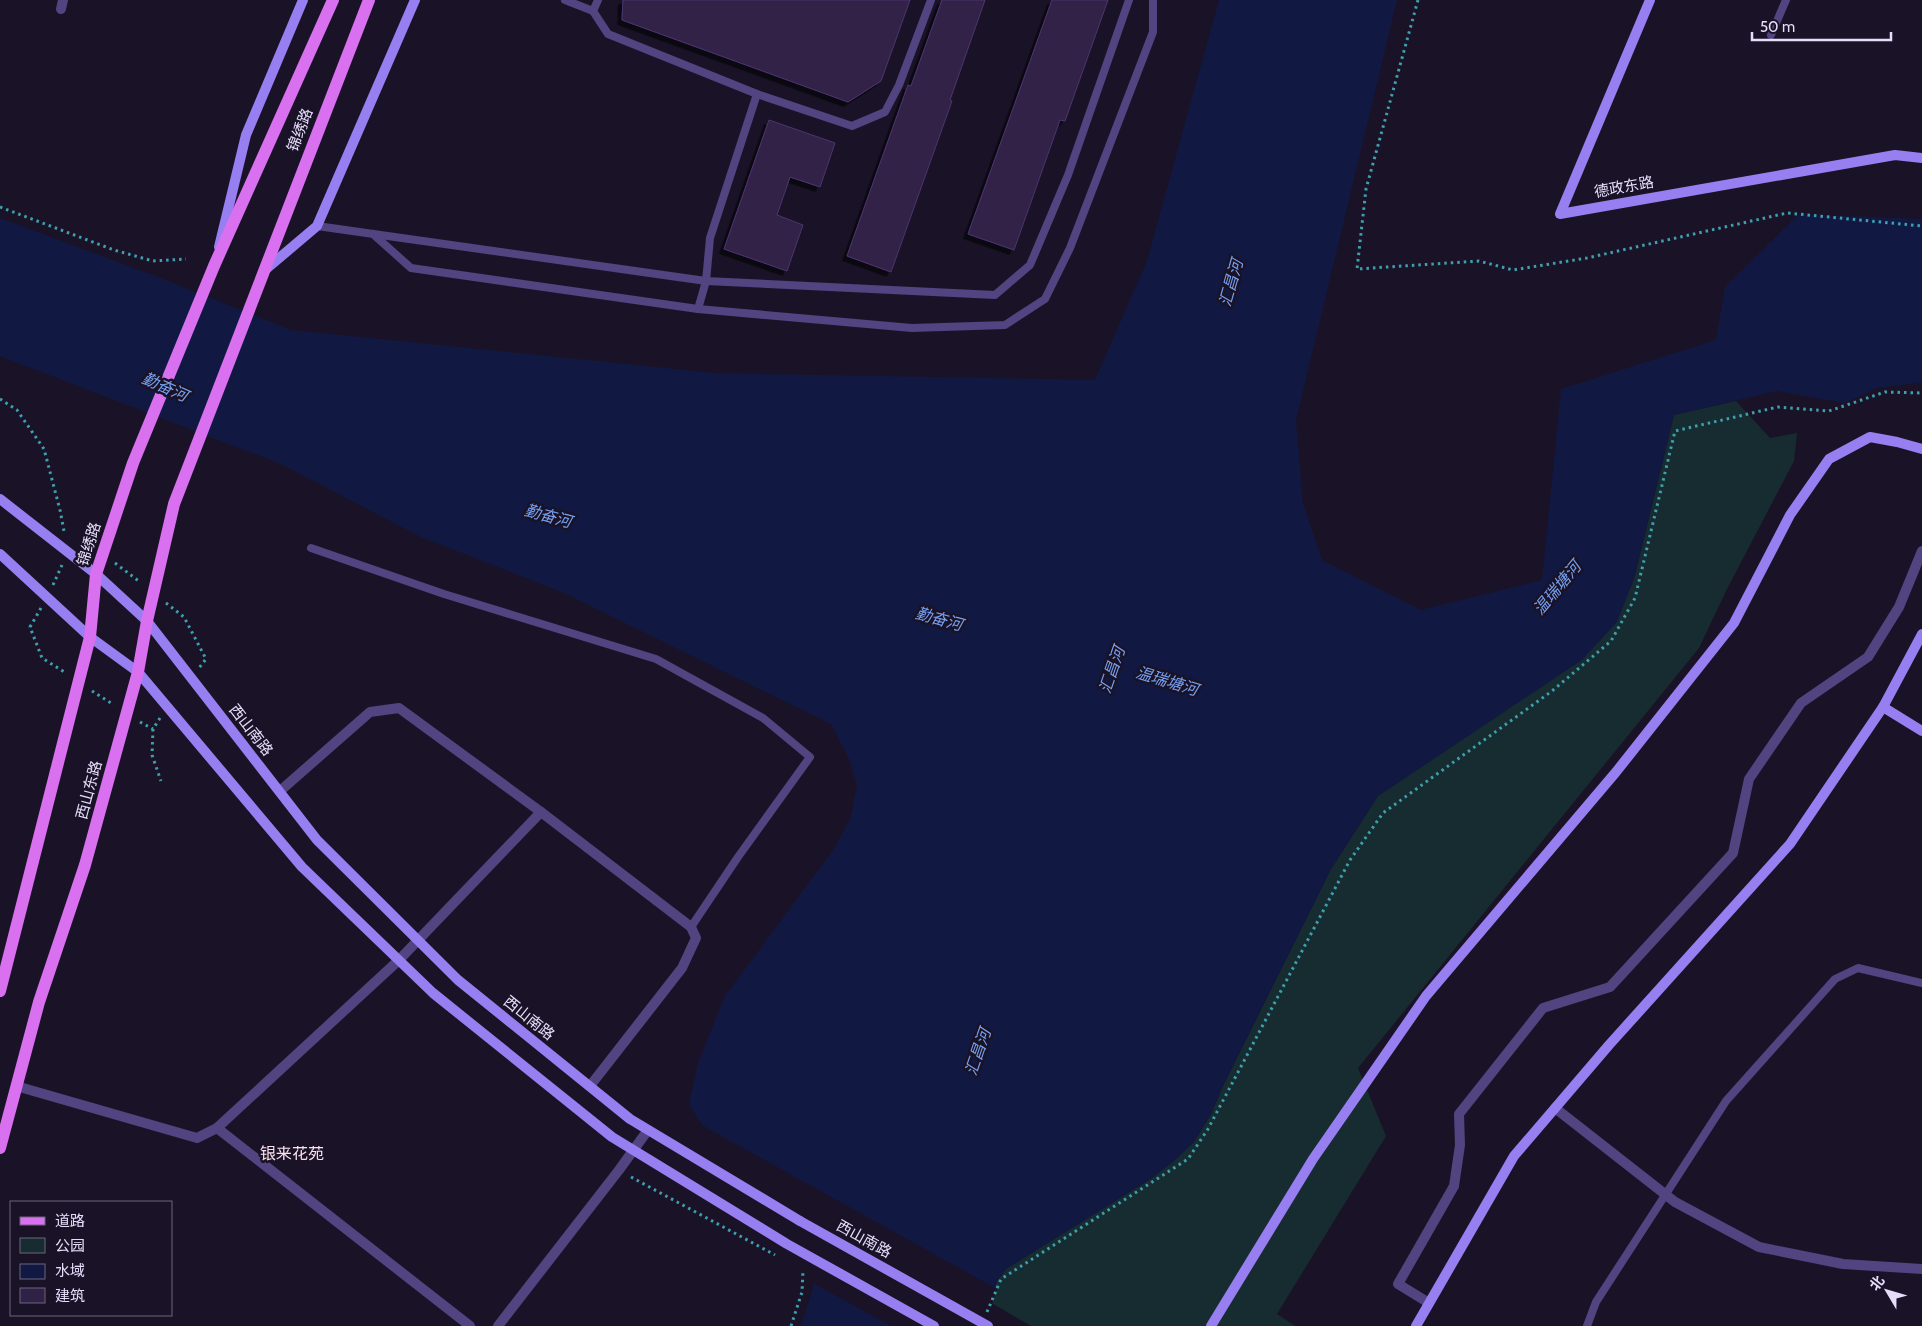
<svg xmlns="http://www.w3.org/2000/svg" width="1922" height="1326" font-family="Cabin,'Noto Sans SC',sans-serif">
<defs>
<filter id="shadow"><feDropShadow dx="-4.5" dy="4.5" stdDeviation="0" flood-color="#0009"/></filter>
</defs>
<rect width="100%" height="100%" fill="#1a1327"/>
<path fill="#172c30" d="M1736,401L1770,438L1797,433L1794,461L1726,591L1699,648L1358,1068L1386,1136L1277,1314L1295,1326H1031L990,1302L997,1281L1006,1269L1152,1178L1175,1160L1194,1142L1211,1114L1224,1084L1331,869L1378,796L1583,659L1634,579L1674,415Z"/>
<path fill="#111942" d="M1219,0H1397L1296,420L1303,504L1322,560L1421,610L1542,580L1561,389L1716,340L1725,287L1799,214L1922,219V382L1877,388L1845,403L1777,391L1674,415L1634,579L1617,622L1583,659L1378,796L1331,869L1224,1084L1211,1114L1194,1142L1175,1160L1152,1178L1006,1269L997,1281L981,1326H801L812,1291L819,1248L812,1218L788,1185L707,1133L689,1104L698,1063L725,996L834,849L851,817L857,785L849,759L831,724L564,593L421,537L281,464L0,356V218L163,279L291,330L714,373L1095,380L1147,261Z"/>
<path fill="#1a1327" d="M698,1123L997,1289L984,1326H891L811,1282L816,1248L810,1219L786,1187L747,1166L705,1135Z"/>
<g fill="#302146" stroke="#4c366f" filter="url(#shadow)">
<path d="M623,0H910L881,81L848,102L622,20Z"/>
<path d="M942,0H985L950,100L952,101L891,272L847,256L908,85L911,86Z"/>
<path d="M1052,0H1108L1065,121L1060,120L1014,250L968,234Z"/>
<path d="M769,120L835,143L820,187L790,177L777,215L803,225L787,271L724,249Z"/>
</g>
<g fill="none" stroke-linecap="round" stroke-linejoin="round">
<g stroke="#3e9fae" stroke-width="3" stroke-dasharray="2.5 4" stroke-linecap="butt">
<path d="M1418,0L1366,189L1357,269L1479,261L1513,270L1587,258L1787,213L1922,226"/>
<path d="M0,207L114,250L153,261L186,259"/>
<path d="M0,399L17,410L44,449L60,510L64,531"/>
<path d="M115,563L140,582"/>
<path d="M53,585L62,565"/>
<path d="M166,603L184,617L206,659L199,668"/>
<path d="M41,608L30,627L42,658L66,673"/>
<path d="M92,691L114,705"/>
<path d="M160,718L153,729L152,755L161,781"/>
<path d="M140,722L153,729"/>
<path d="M631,1177L775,1255"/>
<path d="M987,1312L1001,1279L1188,1159L1208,1129L1350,860L1383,813L1552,691L1611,641L1635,598L1675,431L1778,407L1829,411L1885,392L1922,393"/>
<path d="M791,1326L802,1292L803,1271"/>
</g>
<g stroke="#524381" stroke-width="8">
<path d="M565,0L593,11L598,0"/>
<path d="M593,11L608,34L757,94L852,126L885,112L899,85L931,0"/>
<path d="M1771,35L1786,0"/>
<path d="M317,226L706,281L995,295L1030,265L1068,175L1129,0"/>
<path d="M373,234L411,268L698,309L912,328L1005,325L1045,299L1070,248L1153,32V0"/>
<path d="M698,309L706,281L710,238L757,94"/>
<path d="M311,548L444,594L656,659L763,718L810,757L738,857L691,927"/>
<path d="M1587,1326L1596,1302L1726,1101L1835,979L1858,968L1922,983"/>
</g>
<g stroke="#524381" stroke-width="10">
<path d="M61,9L63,0"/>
<path d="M280,791L370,712L399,708L541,812"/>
<path d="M16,1086L197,1138L217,1128L470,1326"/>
<path d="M1555,1108L1675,1202L1759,1247L1843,1264L1922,1269"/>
<path d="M217,1128L399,960L541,812L691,927L696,938L682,968L590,1086"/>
<path d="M1429,1303L1398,1284L1454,1186L1460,1145L1459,1114L1543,1008L1610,987L1733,853L1749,779L1801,703L1868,657L1899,607L1922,551"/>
<path d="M498,1326L619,1170L648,1130"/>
</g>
<g stroke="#977ef1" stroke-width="10">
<path d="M1650,0L1560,214L1895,155L1922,158"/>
<path d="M219,247L246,135L303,0"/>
<path d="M265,270L317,226L415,0"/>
<path d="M0,499L96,574L147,621L317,840L458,980L630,1119L800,1221"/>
<path d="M0,554L90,637L138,672L302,867L433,993L612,1137L787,1244L934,1326"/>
<path d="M1883,707L1922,731"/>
<path d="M1211,1326L1313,1159L1426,996L1616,772L1734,623L1790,515L1829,459L1870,437L1897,442L1922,449"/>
<path d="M1416,1326L1514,1156L1609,1045L1790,844L1883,707L1922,634"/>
</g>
<g stroke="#d870ef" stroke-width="12">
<path d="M0,991L90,637L96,574L133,463L214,266L333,0"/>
<path d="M0,1148L39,1002L85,865L138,672L147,621L174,504L369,0"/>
</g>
<path stroke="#977ef1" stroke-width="10" d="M800,1221L988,1326"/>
</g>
<g text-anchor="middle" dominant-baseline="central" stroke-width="5" stroke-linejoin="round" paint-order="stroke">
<g font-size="15" fill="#e6ddfb" stroke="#1a1327">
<text transform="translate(300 130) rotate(-69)">锦绣路</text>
<text transform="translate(1624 187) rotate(-10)">德政东路</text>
<text transform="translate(89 544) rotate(-72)">锦绣路</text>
<text transform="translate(251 730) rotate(52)">西山南路</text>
<text transform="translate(89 790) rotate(-75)">西山东路</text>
<text transform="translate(529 1018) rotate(39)">西山南路</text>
<text transform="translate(864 1239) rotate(29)">西山南路</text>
</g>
<g font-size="16" font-style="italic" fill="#76a0f0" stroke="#1a1327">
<text transform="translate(1231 283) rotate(-74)">汇昌河</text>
<text transform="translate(165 387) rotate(24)">勤奋河</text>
<text transform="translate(548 516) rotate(15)">勤奋河</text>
<text transform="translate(1557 588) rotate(-50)">温瑞塘河</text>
<text transform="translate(939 619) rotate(15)">勤奋河</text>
<text transform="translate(1112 670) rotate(-71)">汇昌河</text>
<text transform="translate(1167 681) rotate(17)">温瑞塘河</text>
<text transform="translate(978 1052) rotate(-71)">汇昌河</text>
</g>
<g font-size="16" fill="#fbdfeb" stroke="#1a1327">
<text x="292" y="1153">银来花苑</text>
</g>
</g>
<rect x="10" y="1201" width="162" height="115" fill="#1a1327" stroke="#6c647c"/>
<rect x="20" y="1217" width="25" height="8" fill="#d870ef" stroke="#6c647c"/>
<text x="55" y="1226" font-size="15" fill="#e6ddfb">道路</text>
<rect x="20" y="1238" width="25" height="15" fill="#172c30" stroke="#6c647c"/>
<text x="55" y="1251" font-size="15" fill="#e6ddfb">公园</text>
<rect x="20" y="1264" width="25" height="15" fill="#111942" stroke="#6c647c"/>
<text x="55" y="1276" font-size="15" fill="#e6ddfb">水域</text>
<rect x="20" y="1288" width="25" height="15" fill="#302146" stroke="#6c647c"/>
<text x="55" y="1301" font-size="15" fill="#e6ddfb">建筑</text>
<g transform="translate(1887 1291) rotate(308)" stroke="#1a1327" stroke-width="4" paint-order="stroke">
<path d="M0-4L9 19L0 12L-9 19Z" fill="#e6ddfb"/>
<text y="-8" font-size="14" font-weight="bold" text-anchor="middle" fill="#e6ddfb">北</text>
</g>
<path d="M1752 32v8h139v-8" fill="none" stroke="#e6ddfb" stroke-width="2.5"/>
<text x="1760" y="32" font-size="15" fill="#e6ddfb" stroke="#1a1327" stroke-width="4" paint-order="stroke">50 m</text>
</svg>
